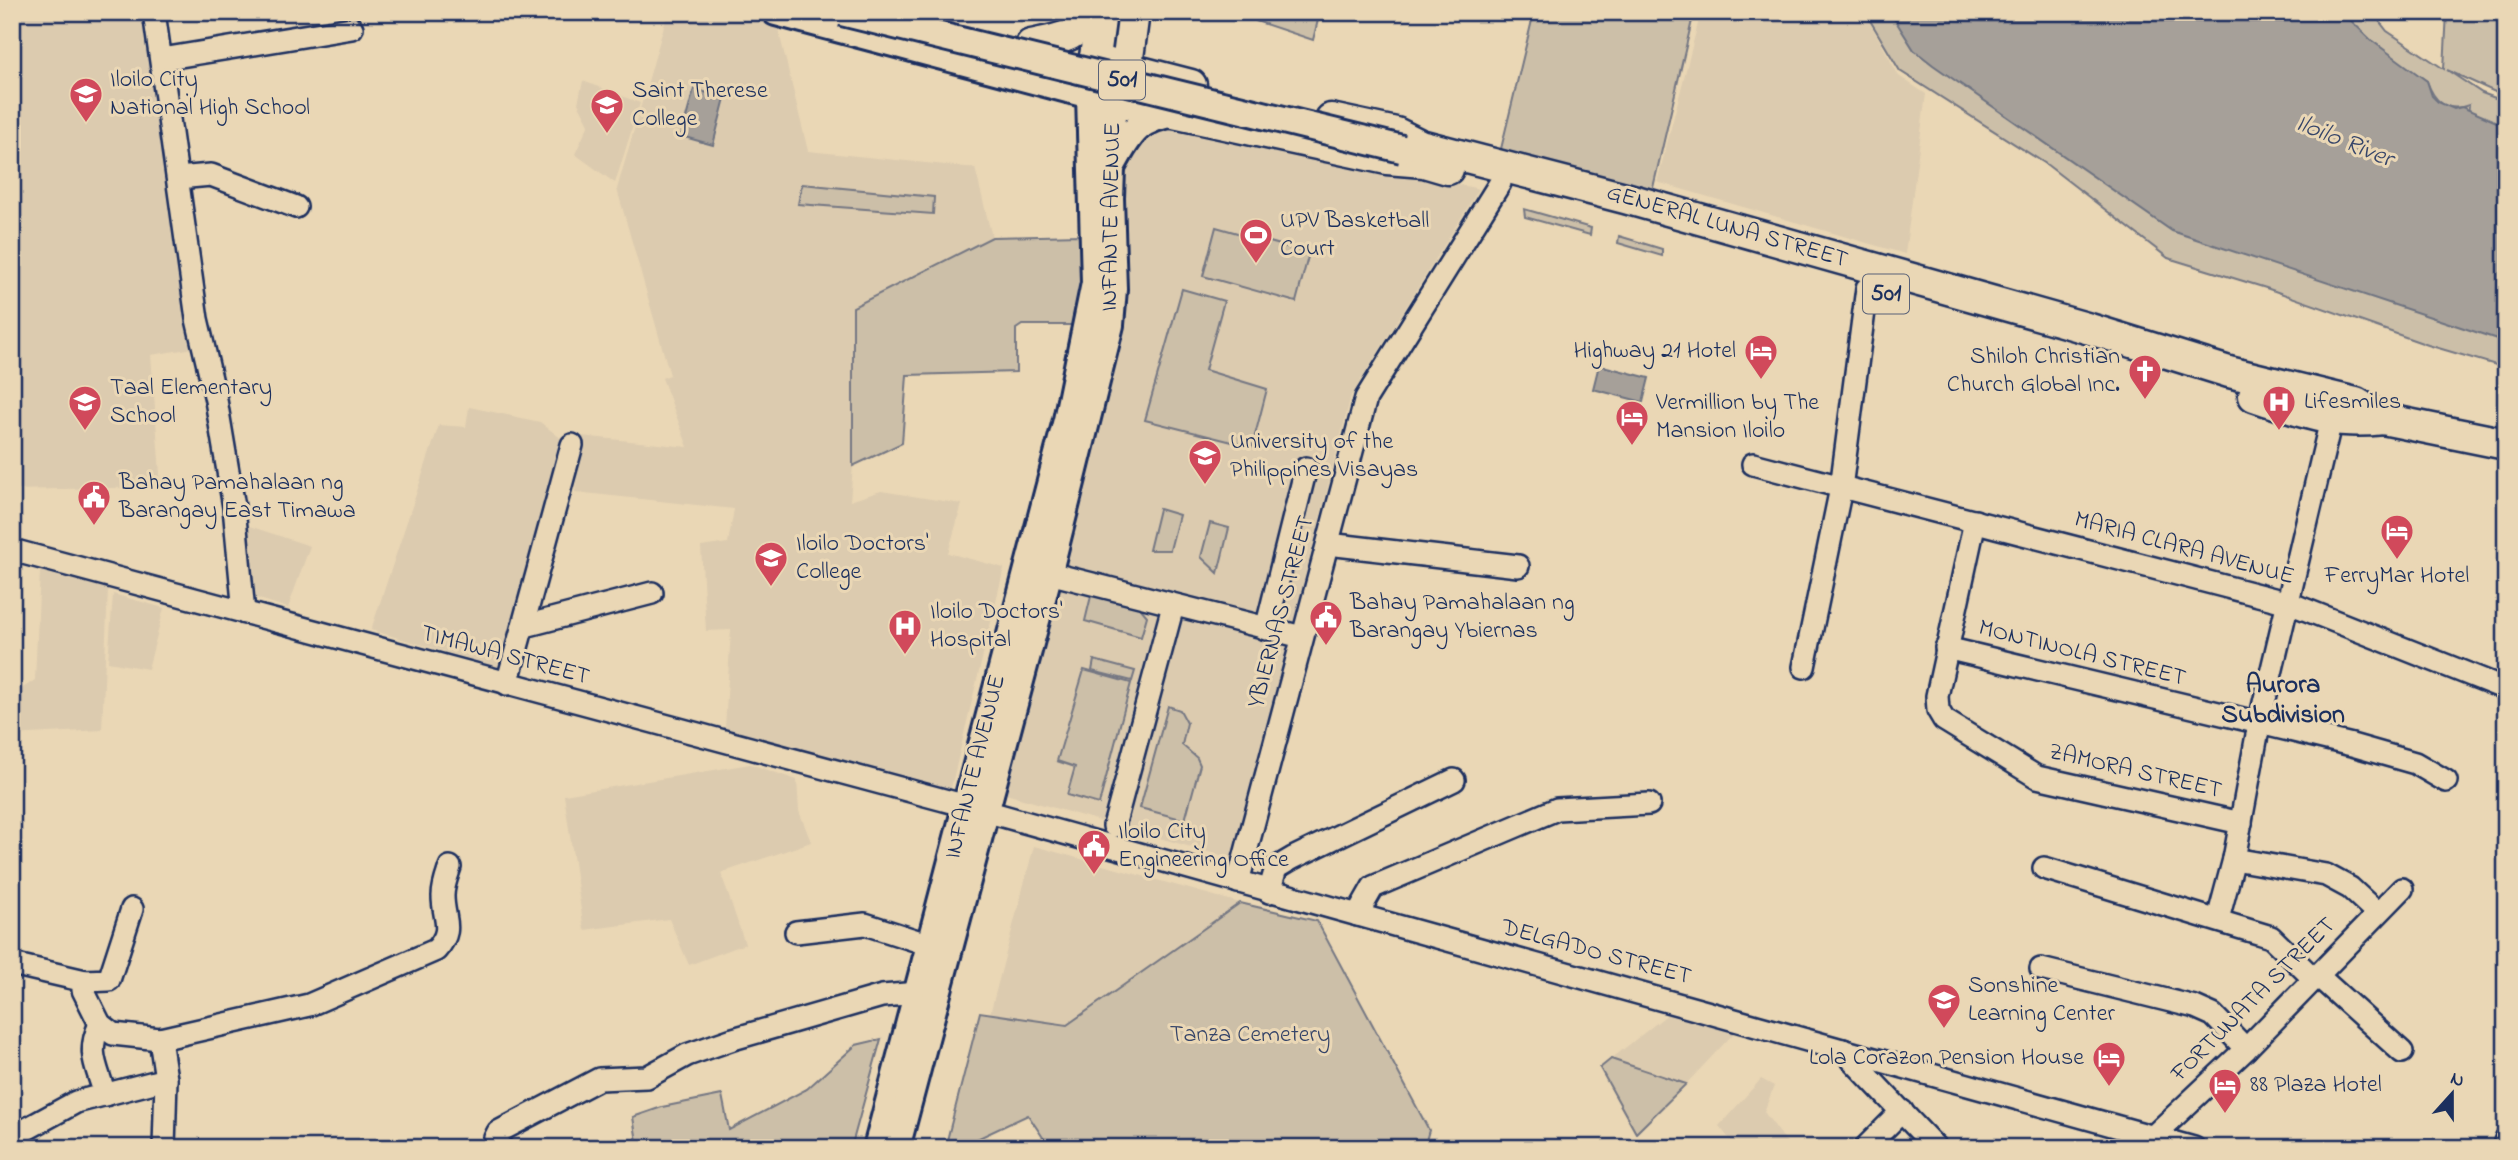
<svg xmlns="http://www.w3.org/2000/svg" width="2518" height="1160" font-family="'Indie Flower',sans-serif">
<rect width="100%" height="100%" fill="#ead7b5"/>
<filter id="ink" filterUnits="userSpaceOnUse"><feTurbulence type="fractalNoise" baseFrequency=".0143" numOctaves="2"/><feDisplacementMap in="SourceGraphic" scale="14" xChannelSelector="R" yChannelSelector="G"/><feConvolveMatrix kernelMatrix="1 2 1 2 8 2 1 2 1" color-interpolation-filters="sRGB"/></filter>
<g filter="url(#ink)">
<g fill="#dccbaf">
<path d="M12,12H143L194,348L151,355L161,487L12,490Z"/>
<path d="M668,12H726L777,24L808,151L975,168L992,237L853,307V466L850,501L881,491L962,504L948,553L1004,568L950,792L725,728L731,630L706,631L701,547L728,543L734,509L575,492L581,436L688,447L662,378L670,375L617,189Z"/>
<path d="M1701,12H1864L1899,76L1926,94L1905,254L1657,182Z"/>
<path d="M583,81L640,103L615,183L575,154L589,124L578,103Z"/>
<path d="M1179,121L1479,189L1351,396L1233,859L1002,793L1126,312L1120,256L1119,170L1146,136Z"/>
<path d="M469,407L540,422L567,443L505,669L371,630L439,425L466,427Z"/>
<path d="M243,524L310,546L288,608L250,596Z"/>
<path d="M40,571L108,589L102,730L12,735V695L35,680Z"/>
<path d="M113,594L164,608L148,669L108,662Z"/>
<path d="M750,764L797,780L799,811L811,842L721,873L745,944L689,965L669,919L584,930L564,795Z"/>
<path d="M1034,846L1240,903L1067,1025L990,1014Z"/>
<path d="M1668,1014L1735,1032L1686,1084L1611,1059Z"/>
<path d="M1761,1079L1774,1086L1764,1112L1791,1148H1737L1719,1126Z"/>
</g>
<g fill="#ccbfa8" stroke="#747783" stroke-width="2">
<path d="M1257,12H1320L1313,40L1256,21Z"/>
<path d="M1534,12H1694L1652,192L1500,153Z"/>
<path d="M1865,12H1899L2506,340V368L2428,345L2266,288L2168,258L2046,164L1900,71Z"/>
<path d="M2322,12H2372L2387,31L2444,69L2447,12H2506V97L2447,70L2482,93L2506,102V144L2468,115L2469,105C2447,113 2434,102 2427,81Z"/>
<path d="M802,184L934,197L933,214L798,204Z"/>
<path d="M1524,209L1591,228L1590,235L1525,217Z"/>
<path d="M1216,227L1309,253L1296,302L1203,276Z"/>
<path d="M1080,235V299L1076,325H1022L1016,329V372L907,375L902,443L853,466V307L992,237Z"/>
<path d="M1619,236L1662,249V256L1618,243Z"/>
<path d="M1182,289L1224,301L1205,370L1267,389L1252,447L1145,420Z"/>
<path d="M1159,509L1179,515L1170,550H1149Z"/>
<path d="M1210,523L1229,528L1218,573L1201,557Z"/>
<path d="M1092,592L1136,603L1147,616L1141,637L1085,621Z"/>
<path d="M1094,660L1135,671L1132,681L1092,671Z"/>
<path d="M1084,670L1131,683L1099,804L1067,795L1075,767L1057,761Z"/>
<path d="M1168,706L1180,710L1187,723L1182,745L1197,758L1200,765L1185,820L1140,808Z"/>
<path d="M1240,903L1317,921L1429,1130L1424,1148H1050L1028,1115L958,1148H945L980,1012L1067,1025Z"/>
<path d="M881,1039L851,1148H638L633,1117L662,1107L722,1095L729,1130L807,1089L856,1045Z"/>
<path d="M1611,1059L1686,1084L1636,1133L1600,1068Z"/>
</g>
<g fill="#a6a099" stroke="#6e7381" stroke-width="2">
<path d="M1890,12H2342L2371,40L2427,81L2432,96L2438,102L2454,109L2462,107L2506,126V342L2172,231L1933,65L1914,50Z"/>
<path d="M694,89L725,98L713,145L681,136Z"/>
<path d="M1599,365L1649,378L1643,402L1593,389Z"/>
</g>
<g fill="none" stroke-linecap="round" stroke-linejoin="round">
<defs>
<g id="minor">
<path d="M154,12L197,319L216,400L234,507L244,613"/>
<path d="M162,59L352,28"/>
<path d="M178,178L211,175L296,207"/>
<path d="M1753,464L2289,603L2506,689"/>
<path d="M1975,521L1937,696L1938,710L1944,720L2037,777L2241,823"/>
<path d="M1328,544L1518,566"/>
<path d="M12,550L985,811L2194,1148"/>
<path d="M1049,573L1302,637"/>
<path d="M525,626L652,593"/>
<path d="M1266,629L1306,468"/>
<path d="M1946,648L2352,745L2415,763L2446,781"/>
<path d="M1804,667L1841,488L1867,288"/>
<path d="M507,684L572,445"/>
<path d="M1114,826L1173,606"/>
<path d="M2234,859L2326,875L2350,888L2377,913"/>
<path d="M2044,868L2271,937L2315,980"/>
<path d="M1238,882L1366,398L1500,183"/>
<path d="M1269,892L1276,868L1293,858L1454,780"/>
<path d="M132,909L109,980L85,981L83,990L100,1024L113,1034L160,1039L309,1005L436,950C455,929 443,920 443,896C443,886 447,876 450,867"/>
<path d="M1357,915L1373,887L1557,809L1649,804"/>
<path d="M2218,919L2234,859L2259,724L2331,420"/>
<path d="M796,932L865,924L930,945"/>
<path d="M12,964L85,981"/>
<path d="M2041,969L2195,1007L2213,1015L2246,1049"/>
<path d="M2318,976L2402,1052"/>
<path d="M100,1024C86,1053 97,1066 105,1095"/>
<path d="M160,1039L166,1079L164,1148"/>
<path d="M1843,1050L1936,1148"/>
<path d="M12,1137L76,1102L166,1079"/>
<path d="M2145,1144L2246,1049L2402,889"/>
<path d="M501,1148L495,1138L498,1132L599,1079L647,1077L687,1055L733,1039L882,996L918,993"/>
<path d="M1865,1148L1902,1111"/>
<path d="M2503,1148L2506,1139"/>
</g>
<g id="major">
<path d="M776,12L1090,95L1095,283L1067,420L877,1148"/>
<path d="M1113,164C1130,132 1140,117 1177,113"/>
<path d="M896,1148L1046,583L1110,325L1113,289L1110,198L1113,111L1122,102"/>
</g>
<g id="highway">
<path d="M1101,12L1090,95L1387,159L1424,162L1448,169"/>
<path d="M1031,45C1058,39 1078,38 1092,12"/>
<path d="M1094,60L1191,85"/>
<path d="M1124,88L1134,12"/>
<path d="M1331,119L1396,133L1420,145L1625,198L2090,329L2229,372L2356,403L2383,419L2506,444"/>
<path d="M2254,396C2303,412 2330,425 2383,419"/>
</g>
</defs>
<use href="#minor" stroke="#1b2f5e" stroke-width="26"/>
<use href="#major" stroke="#1b2f5e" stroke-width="32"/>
<use href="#highway" stroke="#1b2f5e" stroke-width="35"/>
<use href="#minor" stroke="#ead7b5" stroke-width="21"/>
<use href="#major" stroke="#ead7b5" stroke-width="26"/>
<use href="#highway" stroke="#ead7b5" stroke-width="30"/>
<defs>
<path id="major-bridge" d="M842,12L1402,149"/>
</defs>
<use href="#major-bridge" stroke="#1b2f5e" stroke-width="32" stroke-linecap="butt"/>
<use href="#major-bridge" stroke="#ead7b5" stroke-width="26"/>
</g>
</g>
<defs>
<symbol id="school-pin" viewBox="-11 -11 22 30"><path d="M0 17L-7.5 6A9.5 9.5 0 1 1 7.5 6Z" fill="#d1495b" stroke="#ead7b5"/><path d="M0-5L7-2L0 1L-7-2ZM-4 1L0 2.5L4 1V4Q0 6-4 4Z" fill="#fff"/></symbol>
<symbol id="university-pin" viewBox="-11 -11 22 30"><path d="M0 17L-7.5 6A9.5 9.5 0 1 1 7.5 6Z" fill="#d1495b" stroke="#ead7b5"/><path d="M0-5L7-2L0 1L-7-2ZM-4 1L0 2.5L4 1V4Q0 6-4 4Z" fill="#fff"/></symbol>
<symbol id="stadium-pin" viewBox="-11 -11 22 30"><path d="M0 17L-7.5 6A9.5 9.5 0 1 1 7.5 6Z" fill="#d1495b" stroke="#ead7b5"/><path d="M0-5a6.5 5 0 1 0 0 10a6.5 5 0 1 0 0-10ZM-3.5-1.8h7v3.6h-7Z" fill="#fff"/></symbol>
<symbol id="hotel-pin" viewBox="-11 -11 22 30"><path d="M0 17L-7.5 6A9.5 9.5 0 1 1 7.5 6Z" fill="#d1495b" stroke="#ead7b5"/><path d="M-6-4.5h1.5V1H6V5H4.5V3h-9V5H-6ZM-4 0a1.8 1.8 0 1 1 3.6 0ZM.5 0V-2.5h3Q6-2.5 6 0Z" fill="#fff"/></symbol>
<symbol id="church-pin" viewBox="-11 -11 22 30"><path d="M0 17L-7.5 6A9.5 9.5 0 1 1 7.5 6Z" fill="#d1495b" stroke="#ead7b5"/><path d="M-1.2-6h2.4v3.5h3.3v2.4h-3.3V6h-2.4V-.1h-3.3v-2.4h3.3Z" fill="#fff"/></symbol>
<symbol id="hospital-pin" viewBox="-11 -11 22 30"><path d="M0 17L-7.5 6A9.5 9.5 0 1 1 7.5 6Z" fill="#d1495b" stroke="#ead7b5"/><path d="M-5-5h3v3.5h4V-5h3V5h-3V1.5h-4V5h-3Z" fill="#fff"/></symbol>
<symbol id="civic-pin" viewBox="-11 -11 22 30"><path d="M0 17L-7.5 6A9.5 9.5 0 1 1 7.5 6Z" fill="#d1495b" stroke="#ead7b5"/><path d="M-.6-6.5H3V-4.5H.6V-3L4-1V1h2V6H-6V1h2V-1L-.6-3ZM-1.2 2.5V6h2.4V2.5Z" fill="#fff"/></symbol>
</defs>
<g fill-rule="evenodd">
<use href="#school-pin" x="67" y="75" width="38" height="52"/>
<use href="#university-pin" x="588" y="86" width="38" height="52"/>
<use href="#stadium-pin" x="1237" y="216" width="38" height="52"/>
<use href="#hotel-pin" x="1742" y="332" width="38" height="52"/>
<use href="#church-pin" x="2126" y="352" width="38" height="52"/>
<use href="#school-pin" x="66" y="383" width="38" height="52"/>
<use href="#hospital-pin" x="2260" y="383" width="38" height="52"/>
<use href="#hotel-pin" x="1613" y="398" width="38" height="52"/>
<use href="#university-pin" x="1186" y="437" width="38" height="52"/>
<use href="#civic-pin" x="75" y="478" width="38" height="52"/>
<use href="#hotel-pin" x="2378" y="512" width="38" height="52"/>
<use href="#university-pin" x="752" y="539" width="38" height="52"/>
<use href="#civic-pin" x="1307" y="598" width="38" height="52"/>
<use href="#hospital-pin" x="886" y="607" width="38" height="52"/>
<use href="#civic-pin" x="1075" y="827" width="38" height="52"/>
<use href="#school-pin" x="1925" y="981" width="38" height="52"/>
<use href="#hotel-pin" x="2090" y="1039" width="38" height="52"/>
<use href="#hotel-pin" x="2206" y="1066" width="38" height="52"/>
</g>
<g text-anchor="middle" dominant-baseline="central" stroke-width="6" stroke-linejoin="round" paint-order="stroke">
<g fill="#ead7b5" stroke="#596178" stroke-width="2">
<rect x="1099" y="60.5" width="46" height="39" rx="5"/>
<rect x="1863" y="274.5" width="46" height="39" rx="5"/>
</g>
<g font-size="23" font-weight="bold" fill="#1b2f5e">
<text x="1122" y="80">501</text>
<text x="1886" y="294">501</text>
</g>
<g font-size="24" fill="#1b2f5e" stroke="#ead7b5" text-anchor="start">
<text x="110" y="80">Iloilo City<tspan x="110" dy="28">National High School</tspan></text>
<text x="632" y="91">Saint Therese<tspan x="632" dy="28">College</tspan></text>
<text x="1280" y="221">UPV Basketball<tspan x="1280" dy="28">Court</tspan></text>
<text x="1736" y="351" text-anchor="end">Highway 21 Hotel</text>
<text x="2120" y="357" text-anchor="end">Shiloh Christian<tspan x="2120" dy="28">Church Global Inc.</tspan></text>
<text x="110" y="388">Taal Elementary<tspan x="110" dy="28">School</tspan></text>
<text x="2304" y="402">Lifesmiles</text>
<text x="1656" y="403">Vermillion by The<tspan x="1656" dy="28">Mansion Iloilo</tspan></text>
<text x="1230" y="442">University of the<tspan x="1230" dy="28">Philippines Visayas</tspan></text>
<text x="119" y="483">Bahay Pamahalaan ng<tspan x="119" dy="28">Barangay East Timawa</tspan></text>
<text x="796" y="544">Iloilo Doctors'<tspan x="796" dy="28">College</tspan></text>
<text x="2397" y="576" text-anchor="middle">FerryMar Hotel</text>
<text x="1350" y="603">Bahay Pamahalaan ng<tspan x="1350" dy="28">Barangay Ybiernas</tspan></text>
<text x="930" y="612">Iloilo Doctors'<tspan x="930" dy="28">Hospital</tspan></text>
<text x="1118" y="832">Iloilo City<tspan x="1118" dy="28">Engineering Office</tspan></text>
<text x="1968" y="986">Sonshine<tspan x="1968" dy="28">Learning Center</tspan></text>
<text x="2084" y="1058" text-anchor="end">Lola Corazon Pension House</text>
<text x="2250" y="1085">88 Plaza Hotel</text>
</g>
<g font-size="24" fill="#1b2f5e" stroke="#ead7b5">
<text transform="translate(1112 217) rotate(-89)">INFANTE AVENUE</text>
<text transform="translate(1727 227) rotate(16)">GENERAL LUNA STREET</text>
<text transform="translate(2184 549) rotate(15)">MARIA CLARA AVENUE</text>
<text transform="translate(1282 612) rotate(-75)">YBIERNAS STREET</text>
<text transform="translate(2082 654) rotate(14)">MONTINOLA STREET</text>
<text transform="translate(505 656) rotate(15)">TIMAWA STREET</text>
<text transform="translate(976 767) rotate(-76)">INFANTE AVENUE</text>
<text transform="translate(2135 772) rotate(13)">ZAMORA STREET</text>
<text transform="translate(1596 953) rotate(15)">DELGADO STREET</text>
<text transform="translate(2254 1000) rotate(-45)">FORTUNATA STREET</text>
</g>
<g font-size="24" fill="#364569" stroke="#ead7b5">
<text x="1250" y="1035">Tanza Cemetery</text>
</g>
<g font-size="26" font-style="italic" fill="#37466a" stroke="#ead7b5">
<text transform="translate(2344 142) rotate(22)">Iloilo River</text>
</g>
<g font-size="26" font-weight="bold" fill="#1b2f5e" stroke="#ead7b5">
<text x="2283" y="686">Aurora<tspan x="2283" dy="30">Subdivision</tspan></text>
</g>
</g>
<rect width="2518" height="1160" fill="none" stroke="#ead7b5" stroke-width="42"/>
<rect x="21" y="21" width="2476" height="1118" fill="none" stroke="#1b2f5e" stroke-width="2.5" filter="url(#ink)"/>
<g transform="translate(2452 1094) rotate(21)" stroke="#ead7b5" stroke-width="5" paint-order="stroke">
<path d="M0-5L12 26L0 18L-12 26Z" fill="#1b2f5e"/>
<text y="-10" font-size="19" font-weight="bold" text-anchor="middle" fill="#1b2f5e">N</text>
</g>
</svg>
